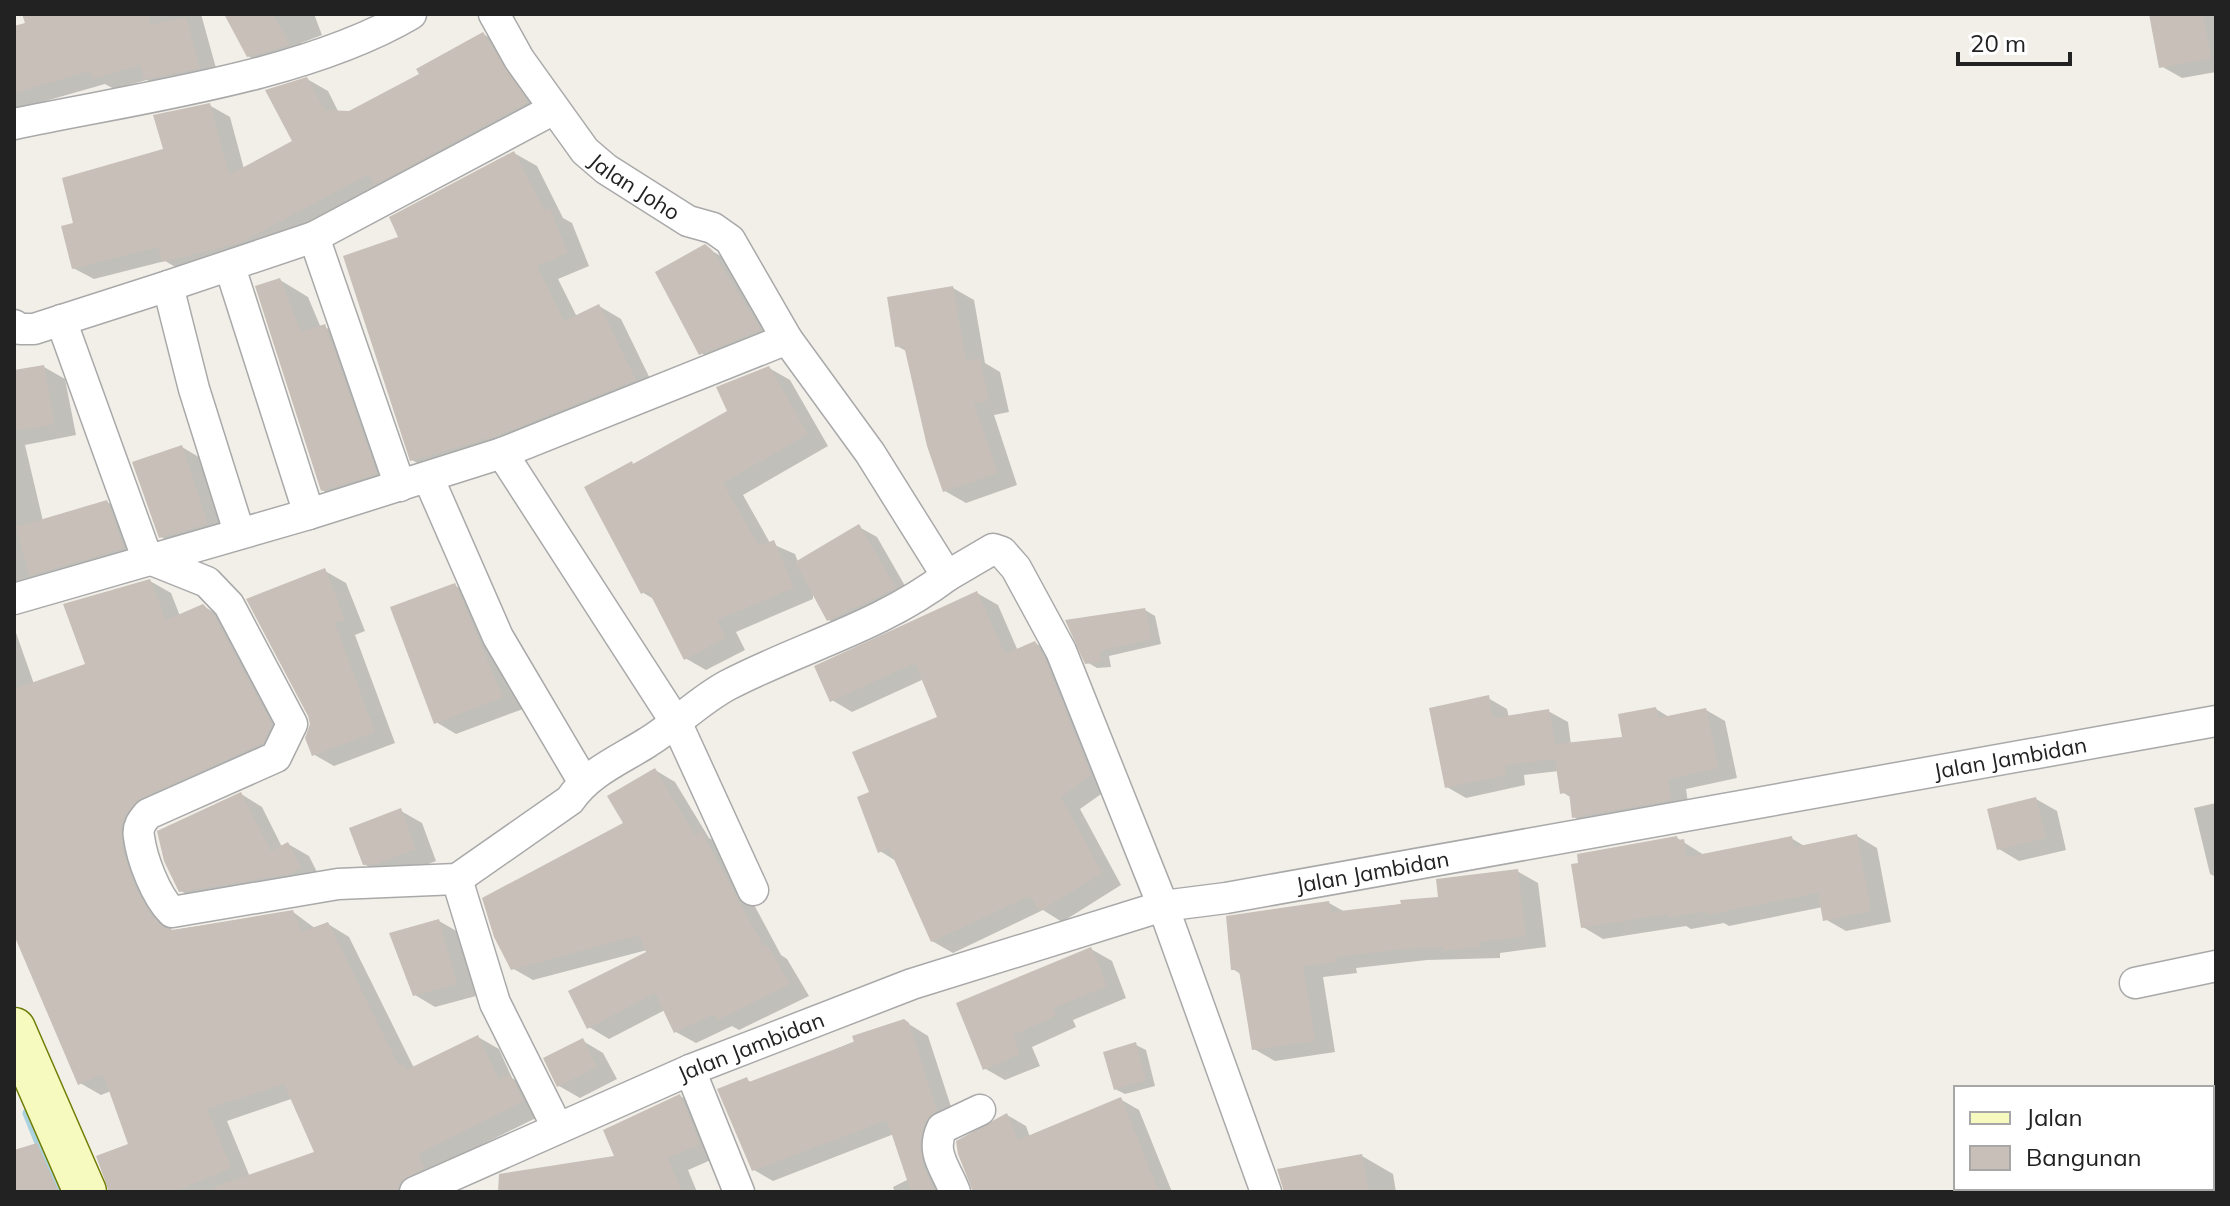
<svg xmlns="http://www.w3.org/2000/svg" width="2230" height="1206" font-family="Mulish,sans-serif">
<rect width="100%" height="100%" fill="#f2efe9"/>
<g fill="#0003" fill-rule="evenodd">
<path d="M24,14H201L219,79L166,91L147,80L114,89L105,84L14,110V28L27,24Z"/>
<path d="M226,14H314L322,35L301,43L308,56L269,67L248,56Z"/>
<path d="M2151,14H2216V72L2182,78L2161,66Z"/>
<path d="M483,34L504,46L547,114L261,253L184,272L165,261L94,279L73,268L76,225L165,151L209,105L230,117L244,169L295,142L307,79L328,91L339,113H349L421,75Z"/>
<path d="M514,153L537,166L563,218L572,223L589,266L558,279L577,317L599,306L621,319L657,393L435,473L412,460L401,239Z"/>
<path d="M705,247L726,259L780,342L722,365L701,353Z"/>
<path d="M280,280L308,297L321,328L325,327L354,343L404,490L351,507L322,490Z"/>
<path d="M953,288L974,300L985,363L1000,372L1009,412L994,415L1017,485L966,503L945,491L908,352L897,346Z"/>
<path d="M44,367L65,379L76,435L25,445L43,521L107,502L128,514L144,560L14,604V373Z"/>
<path d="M769,368L790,380L828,446L743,495L770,543L795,554L798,562L859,527L877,537L912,598L846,630L829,620L813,590V599L736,632L745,650L706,670L685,658L655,600L642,592L635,465L730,412Z"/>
<path d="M182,447L202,459L228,536L182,549L161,537Z"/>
<path d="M325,571L346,583L365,631L355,635L395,743L334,766L313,754L312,724Z"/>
<path d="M150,581L171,593L180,616L203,606L224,618L292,737L147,825L155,898L172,930L293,912L316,929L328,924L349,937L414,1068L478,1037L499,1049L512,1078L532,1089L544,1114L436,1167L423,1192H109V1183L131,1145L111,1091L101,1095L80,1083L14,932V627L34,684L88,666ZM291,1099L317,1154L250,1177L227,1121Z"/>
<path d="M454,585L475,597L523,709L456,734L436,722Z"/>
<path d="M977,593L998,605L1018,651L1035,643L1056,655L1111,787L1080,809L1121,885L1062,922L1043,910L953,953L932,941L896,861L880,851L872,793L939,718L924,679L852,712L832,700Z"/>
<path d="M1145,610L1155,616L1161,644L1109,656L1111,667L1097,668L1087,662Z"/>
<path d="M1488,698L1507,709L1509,718L1548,711L1568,722L1571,745L1624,739L1656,709L1669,717L1706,710L1725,721L1737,778L1686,789L1689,810L1593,828L1574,817L1572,798L1562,792L1559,771L1524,775L1525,785L1466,798L1447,787Z"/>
<path d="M655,770L675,782L709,838L722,845L781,955L787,959L809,996L739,1030L732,1026L696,1043L676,1032L665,1010L609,1039L589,1027L648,953L647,950L533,980L512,968L625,824Z"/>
<path d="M241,794L262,807L282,847L288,844L309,856L321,880L202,903L181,891Z"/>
<path d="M2036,799L2057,811L2066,850L2019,861L1999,849Z"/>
<path d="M2216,803V877L2210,874L2194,808Z"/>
<path d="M401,811L422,823L436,861L399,875L385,876L364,864Z"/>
<path d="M1857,836L1877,848L1891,922L1846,931L1825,919L1823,907L1729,926L1724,923L1691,929L1686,926L1603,939L1583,927L1677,838L1704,855L1791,838L1806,847Z"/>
<path d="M1517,871L1538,883L1546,947L1500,953V958L1427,960L1356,968L1357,973L1323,977L1335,1052L1275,1061L1254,1049L1242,975L1233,969L1329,903L1345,912L1440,899Z"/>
<path d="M439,921L460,933L476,996L435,1007L415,995Z"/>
<path d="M1091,949L1112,961L1126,998L1073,1020L1076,1027L1032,1047L1040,1066L1005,1080L984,1068L958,1004Z"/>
<path d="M904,1021L928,1036L956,1122L944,1133L949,1192H895L893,1187L909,1179L894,1134L773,1181L754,1170L747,1080L753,1083Z"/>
<path d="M583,1041L603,1053L617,1079L580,1098L559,1086Z"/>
<path d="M1136,1045L1146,1050L1155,1086L1125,1094L1115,1089Z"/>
<path d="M680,1096L701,1108L720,1156L688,1170L697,1192H511L617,1158Z"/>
<path d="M1120,1099L1139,1110L1172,1192H974L1007,1115L1026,1126L1030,1137Z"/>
<path d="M37,1145L58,1157L73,1192H14V1153Z"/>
<path d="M1362,1156L1393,1174L1396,1192H1293Z"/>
</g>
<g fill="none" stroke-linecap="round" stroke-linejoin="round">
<path stroke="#aad3df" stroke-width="11" d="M28,1113L60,1192"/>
</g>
<g fill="#c7bfb8">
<path d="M22,14H149L151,25L186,17L200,68L144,80L140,65L93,79L90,71L14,93V26L25,23Z"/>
<path d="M224,14H273L290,45L247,57Z"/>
<path d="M2149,14H2203L2211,58L2159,68Z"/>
<path d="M483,32L528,102L374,185L369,174L240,243L162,262L158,247L72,269L61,226L73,223L62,178L163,149L153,115L210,103L229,175L292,141L265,90L307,77L325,110L349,111L419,74L416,69Z"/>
<path d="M514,151L544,210L550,208L568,253L537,266L564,321L599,304L636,380L496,436L410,461L343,256L398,237L389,217Z"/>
<path d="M705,244L712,250L761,330L699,355L655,272Z"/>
<path d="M280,278L301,332L325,324L377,474L321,491L255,286Z"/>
<path d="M953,286L966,361L980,358L989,400L974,404L998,473L943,492L927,446L904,346L895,347L887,297Z"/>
<path d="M44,365L55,424L14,431V370Z"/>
<path d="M769,366L808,434L723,483L759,546L774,540L794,588L717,620L726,638L684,660L648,590L641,594L584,487L632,461L633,464L727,411L716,387Z"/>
<path d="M182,445L208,524L159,538L132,462Z"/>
<path d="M107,500L124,548L29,576L16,527Z"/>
<path d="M859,524L896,588L827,621L795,562Z"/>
<path d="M325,568L345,620L335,623L375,732L312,756L305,738L310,724L308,716L246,599Z"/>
<path d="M150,579L166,620L203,604L214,616L272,724L263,743L141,798L126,813L121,829L123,851L134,885L151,915L165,929L174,930L293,910L301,932L328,922L399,1066L404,1063L406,1070L478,1035L499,1080L510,1074L524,1101L416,1155H419L425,1168L401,1181L397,1192H215L214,1187L314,1152L284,1084L207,1109L231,1168L173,1192H109L96,1156L128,1144L103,1074L78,1085L14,935V689L85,664L63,604Z"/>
<path d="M455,583L503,697L434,724L390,607Z"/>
<path d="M977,591L1005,654L1035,641L1045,659L1091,775L1061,797L1102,873L1040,911L1030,896L931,942L889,848L878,853L857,797L869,792L852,752L937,717L915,663L830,702L814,666Z"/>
<path d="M1145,608L1152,639L1100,651L1101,662L1085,664L1065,620Z"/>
<path d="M1489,695L1493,718L1549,709L1555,744L1622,737L1618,714L1656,707L1658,718L1706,708L1719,768L1668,779L1671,800L1572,818L1569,792L1560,794L1555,759L1505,765L1506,775L1445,788L1429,708Z"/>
<path d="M655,768L695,835L701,831L764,947L767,945L790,984L718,1020L714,1014L674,1033L655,993L587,1029L568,991L646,952L639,935L511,970L494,937L482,898L623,823L607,796Z"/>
<path d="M241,792L271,851L288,842L301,868L290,874L179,892L164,861L157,831Z"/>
<path d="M2036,797L2046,838L1997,850L1987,809Z"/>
<path d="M401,808L416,849L377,864L363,865L349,828Z"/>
<path d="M1857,834L1871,911L1823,921L1818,893L1707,915L1706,911L1669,918L1668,914L1581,928L1571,864L1578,863L1577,854L1677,836L1678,840L1684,839L1687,857L1792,836L1794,847Z"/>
<path d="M1518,869L1526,936L1480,942V947L1443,951V947L1405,949L1336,957L1337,962L1303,966L1315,1041L1252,1050L1239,970H1231L1226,916L1329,901L1331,912L1401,904L1400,900L1438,897L1436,879Z"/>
<path d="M439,919L457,984L413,996L389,933Z"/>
<path d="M1091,947L1107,986L1053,1008L1056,1016L1013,1035L1020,1054L983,1070L956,1003Z"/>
<path d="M904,1019L909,1023L937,1110L925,1122L920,1143L923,1166L935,1192H911L887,1120L752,1171L717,1089L747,1077L749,1082L854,1042L852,1036Z"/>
<path d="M583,1038L597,1067L557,1087L543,1058Z"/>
<path d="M1136,1042L1146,1080L1114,1090L1103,1052Z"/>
<path d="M680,1094L700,1144L668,1158L682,1192H498L499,1174L614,1156L603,1130Z"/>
<path d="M1121,1097L1159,1192H973L958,1154L956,1141L1007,1113L1018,1140Z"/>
<path d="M37,1143L59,1192H14V1150Z"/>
<path d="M1362,1154L1369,1192H1284L1277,1169Z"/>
</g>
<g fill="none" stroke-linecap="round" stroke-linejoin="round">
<defs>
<g id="street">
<path id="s1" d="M494,14L519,59L585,151L606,169L688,221L713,228L730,240L787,339"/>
<path d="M14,124C137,98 304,77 411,14"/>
<path d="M314,237L400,486"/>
<path d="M230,267L309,514"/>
<path d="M61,320L147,558L207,582L229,605L292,724L276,757L148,814C142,821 137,827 139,837C142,860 156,896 172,912L338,884L457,879L570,800C589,772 620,760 648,742C676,725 698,701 728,685C801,647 880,627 947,576"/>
<path d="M14,325L20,329H34L168,286"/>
<path d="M502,453L677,724L753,890"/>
<path d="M428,477L498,637L583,781"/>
<path d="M239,532L194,389L168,286L314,237L554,109"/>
<path d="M14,599L309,514L502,453L787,339L870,453L947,576L993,549L1002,552L1016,568L1061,651L1163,906L1266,1192"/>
<path d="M457,879L495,1003L557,1127"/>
<path d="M2135,983L2216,966"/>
<path d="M690,1070L739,1192"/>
<path id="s2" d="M415,1192L690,1070L912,984L1163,906L1226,898L2216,721"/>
<path d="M955,1192C946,1168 930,1153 942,1128L980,1110"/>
</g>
<path id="secondary" d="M14,1029L85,1192"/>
</defs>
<use href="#street" stroke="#a9a9a9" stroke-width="33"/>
<use href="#secondary" stroke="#707d05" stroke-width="45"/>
<use href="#street" stroke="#fff" stroke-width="30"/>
<use href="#secondary" stroke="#f7fabf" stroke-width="42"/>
</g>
<g text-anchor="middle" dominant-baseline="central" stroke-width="6" stroke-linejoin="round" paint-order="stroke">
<g font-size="22" fill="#222" stroke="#fff">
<text stroke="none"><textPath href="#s1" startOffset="226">Jalan Joho</textPath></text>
<text stroke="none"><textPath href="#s2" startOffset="1662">Jalan Jambidan</textPath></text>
<text stroke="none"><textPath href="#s2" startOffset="1014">Jalan Jambidan</textPath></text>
<text stroke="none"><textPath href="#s2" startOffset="366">Jalan Jambidan</textPath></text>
</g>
</g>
<rect width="2230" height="1206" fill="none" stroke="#222222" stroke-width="32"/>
<rect x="1954" y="1086" width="260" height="104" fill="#ffffff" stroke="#a7a7a7" stroke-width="2"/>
<rect x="1970" y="1112" width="40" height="12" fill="#f7fabf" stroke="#a7a7a7" stroke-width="2"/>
<text x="2026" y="1126" font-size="24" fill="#222222">Jalan</text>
<rect x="1970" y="1146" width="40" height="24" fill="#c7bfb8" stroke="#a7a7a7" stroke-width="2"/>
<text x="2026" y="1166" font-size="24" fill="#222222">Bangunan</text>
<path d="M1958 52v12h112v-12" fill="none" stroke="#222222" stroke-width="4"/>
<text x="1970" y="52" font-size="24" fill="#222222" stroke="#ffffff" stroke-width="6" paint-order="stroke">20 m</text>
</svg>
